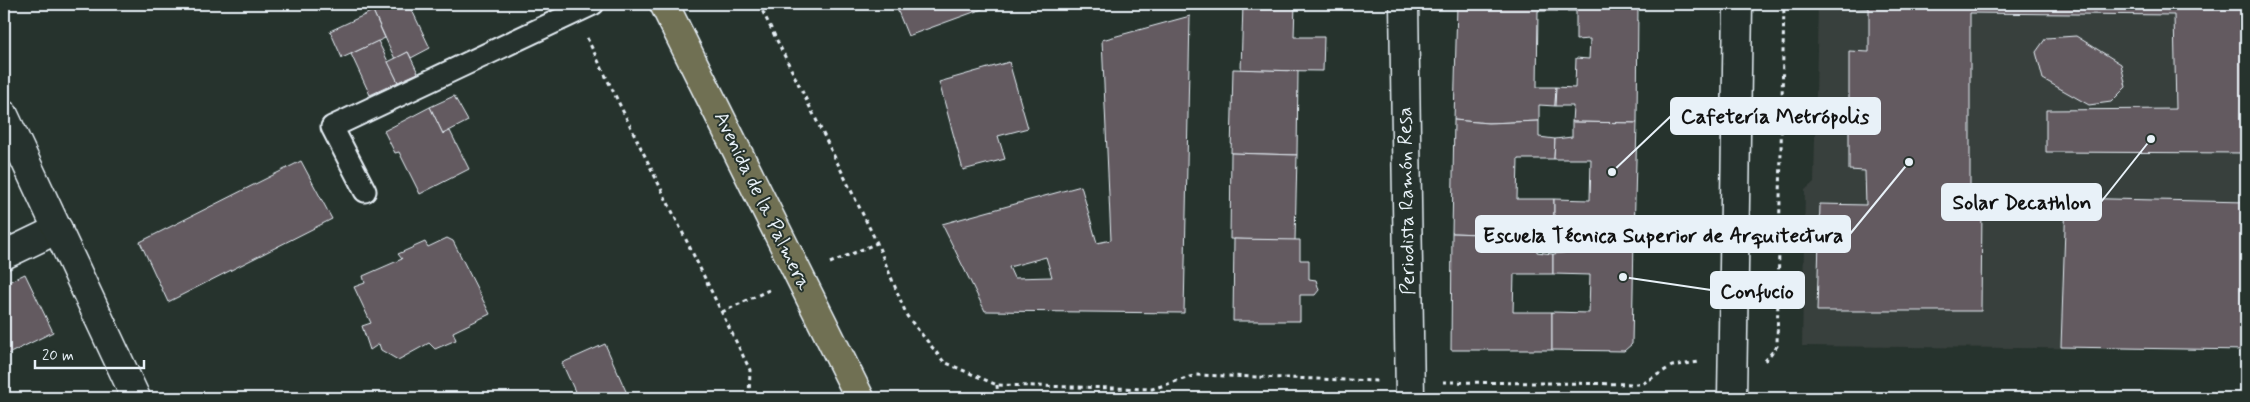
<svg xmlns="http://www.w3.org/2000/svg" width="2250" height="402" font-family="Mynerve,sans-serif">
<rect width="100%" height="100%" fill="#26332d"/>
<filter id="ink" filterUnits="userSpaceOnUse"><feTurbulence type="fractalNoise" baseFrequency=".02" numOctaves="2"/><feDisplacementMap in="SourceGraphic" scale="10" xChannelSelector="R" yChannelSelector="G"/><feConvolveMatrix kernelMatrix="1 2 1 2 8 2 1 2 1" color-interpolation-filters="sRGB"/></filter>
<g filter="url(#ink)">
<path fill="#383f3c" d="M1818,4H2246V350L1802,346L1805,190L1814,182Z"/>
<g fill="#635a60" stroke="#e8f1f8" fill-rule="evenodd">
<path d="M387,4H409L430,48L411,58L408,52L395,59L373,11Z"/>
<path d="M892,4H996L908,36L897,9L895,10Z"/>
<path d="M1243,4H1295L1294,37H1324L1323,71L1241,70Z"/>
<path d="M1457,4H1557V11H1538L1537,87H1556L1555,106L1539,105V121L1488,123L1454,120Z"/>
<path d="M1557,4H1638L1637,123L1572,122L1573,106H1555L1556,87L1575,88L1576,58L1589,59L1590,39L1576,40V11H1557Z"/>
<path d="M1840,4H2246V153L2046,152V110L2176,109L2174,15L1970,13V207H1982L1981,311H1817L1820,204L1866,205L1865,171L1849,170V51L1869,52V8L1839,7Z"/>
<path d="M373,11L385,38L342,58L330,31Z"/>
<path d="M1190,16L1184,313L985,311L942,224L1081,186L1097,243L1111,240L1102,40ZM1046,257L1052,277L1014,278L1009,267Z"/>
<path d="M2076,36L2121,64L2126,87L2111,102L2089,105L2043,79L2036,52L2046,38Z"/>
<path d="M378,41L398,82L370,95L351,54Z"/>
<path d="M408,52L418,73L398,82L388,62Z"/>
<path d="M1009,62L1028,128L998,136L1005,159L963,170L939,82Z"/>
<path d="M1233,69L1298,71L1297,155L1231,153Z"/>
<path d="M454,96L468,121L443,134L430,107Z"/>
<path d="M430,107L443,134L450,131L469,169L420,194L399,152L395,153L384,131Z"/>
<path d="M1454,120L1488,123L1539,121V137L1555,139L1554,159H1518L1517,199H1554V220L1537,221L1536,236L1452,233Z"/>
<path d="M1572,122L1637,123L1634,238L1570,236V221L1554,220V199L1590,200L1591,159H1554L1555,139L1572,137Z"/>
<path d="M1231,153L1297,155L1295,241L1230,239Z"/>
<path d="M301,161L332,219L168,302L140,242Z"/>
<path d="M2066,198L2246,202V350L2061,347Z"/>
<path d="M1452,233L1536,236L1537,252L1553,254V274H1514L1513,312H1552V350H1451Z"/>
<path d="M1570,236L1634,238L1632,344L1624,351L1552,350V312L1589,313L1590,275L1553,274V254L1570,252Z"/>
<path d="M447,238L453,241L490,314L453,332L456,340L435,349L429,343L398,360L381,350L379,344L370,350L362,326L371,323L354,287L365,283L363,276L402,259L398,254L425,242L428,247Z"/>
<path d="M1234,239L1300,240V260H1309V279L1316,280L1319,290L1315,295H1300V321H1233Z"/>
<path d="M25,274L53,332L4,356V284Z"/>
<path d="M605,344L629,398H578L562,363Z"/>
</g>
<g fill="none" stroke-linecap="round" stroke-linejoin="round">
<defs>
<path id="service" d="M365,191L332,127L593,4"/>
<g id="minor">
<path d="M1404,4L1410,398"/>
<path d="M4,255L58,229"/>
<path d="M1732,398L1738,4"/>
</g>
<path id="secondary" d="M4,115L136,398"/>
<path id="primary" d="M664,4L860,398"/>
</defs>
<use href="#service" stroke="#e8f1f8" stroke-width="25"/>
<use href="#minor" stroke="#e8f1f8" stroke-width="31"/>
<use href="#secondary" stroke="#e8f1f8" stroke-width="31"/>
<use href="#primary" stroke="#e8f1f8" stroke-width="31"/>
<g stroke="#e8f1f8" stroke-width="3" stroke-dasharray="4 4" stroke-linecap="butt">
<path d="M759,4L877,243L907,316L944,362L997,385L1152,389L1196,375L1377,381"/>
<path d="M587,38L750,370L749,398"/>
<path d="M830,263L877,243"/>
<path d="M722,312L769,290"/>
<path d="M1765,361L1777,346L1784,4"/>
<path d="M1443,382L1642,384L1672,366L1699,362"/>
<path d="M997,385L998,398"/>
</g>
<use href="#service" stroke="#26332d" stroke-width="21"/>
<use href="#minor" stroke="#26332d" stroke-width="28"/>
<use href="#secondary" stroke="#26332d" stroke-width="28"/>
<use href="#primary" stroke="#706f52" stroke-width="28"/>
</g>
</g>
<g text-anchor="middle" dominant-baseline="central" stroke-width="4" stroke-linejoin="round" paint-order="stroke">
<g font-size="20" fill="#e8f1f8" stroke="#26332d">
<text transform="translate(762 201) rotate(64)">Avenida de la Palmera</text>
<text transform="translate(1407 201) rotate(-91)">Periodista Ramón Resa</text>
</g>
</g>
<path fill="none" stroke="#e8f1f8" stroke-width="2" d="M1612 172L1671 116M2151 139L2101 202M1909 162L1850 234M1623 277L1711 290"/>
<g fill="#e8f1f8" stroke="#26332d" stroke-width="2">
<circle cx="1612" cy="172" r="5"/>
<circle cx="2151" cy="139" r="5"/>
<circle cx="1909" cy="162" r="5"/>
<circle cx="1623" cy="277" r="5"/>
</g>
<g fill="#e8f1f8" stroke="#e8f1f8" stroke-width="2">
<rect x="1671" y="98" width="209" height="36" rx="5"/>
<rect x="1942" y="184" width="159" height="36" rx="5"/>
<rect x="1476" y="216" width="374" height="36" rx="5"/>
<rect x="1711" y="272" width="93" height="36" rx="5"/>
</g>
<g font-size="21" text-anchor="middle" font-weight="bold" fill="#111">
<text x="1775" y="123">Cafetería Metrópolis</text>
<text x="2022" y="209">Solar Decathlon</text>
<text x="1663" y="242">Escuela Técnica Superior de Arquitectura</text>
<text x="1757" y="298">Confucio</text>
</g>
<rect width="2250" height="402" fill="none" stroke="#26332d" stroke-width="20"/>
<rect x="10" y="10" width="2230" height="382" fill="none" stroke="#e8f1f8" stroke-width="2" filter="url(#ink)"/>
<path d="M35 360v8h109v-8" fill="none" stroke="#e8f1f8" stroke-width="2.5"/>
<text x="42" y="360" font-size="15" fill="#e8f1f8" stroke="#26332d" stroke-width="4" paint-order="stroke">20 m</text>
</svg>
